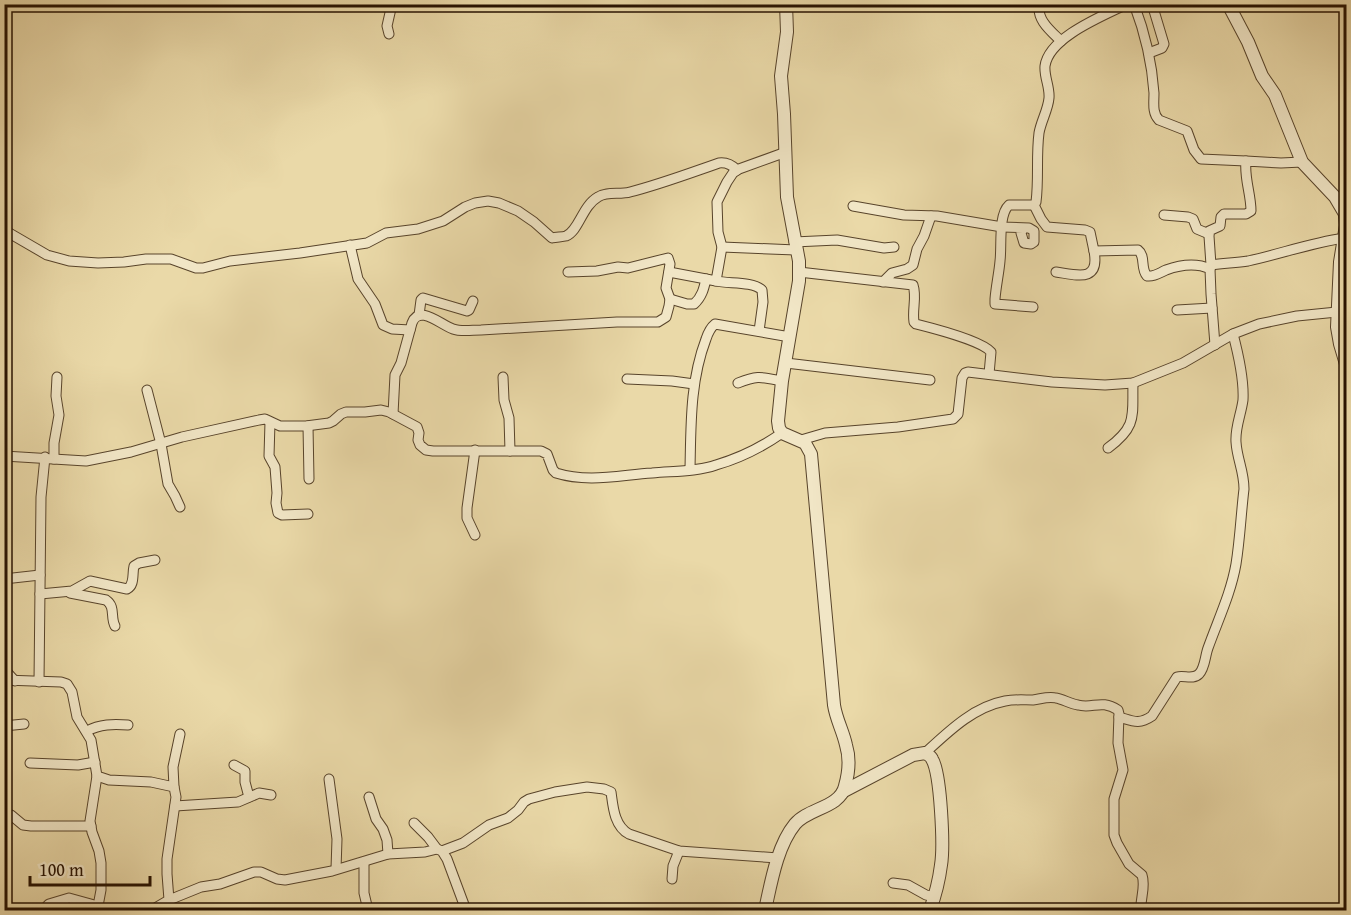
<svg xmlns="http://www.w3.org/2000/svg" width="1351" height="915" font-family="'Gentium Book Plus',serif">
<rect width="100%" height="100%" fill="#ead9a8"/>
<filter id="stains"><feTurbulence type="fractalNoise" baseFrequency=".00333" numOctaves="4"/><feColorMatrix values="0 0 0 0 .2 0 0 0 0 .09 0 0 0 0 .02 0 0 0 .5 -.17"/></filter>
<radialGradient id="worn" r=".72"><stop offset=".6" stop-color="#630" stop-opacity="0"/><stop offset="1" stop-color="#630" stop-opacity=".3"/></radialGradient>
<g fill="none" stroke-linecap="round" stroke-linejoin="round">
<defs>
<g id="minor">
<path d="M1040,4C1035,19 1052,32 1061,41"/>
<path d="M1134,4C1145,33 1152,63 1154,93C1154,103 1152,113 1159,120L1187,131L1194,150L1201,159L1246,161"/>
<path d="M389,34L387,26L392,4"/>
<path d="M1149,53L1162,48L1164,44L1152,4"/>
<path d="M1034,205L1041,219L1047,227L1085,230L1090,232L1094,251L1138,250C1146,256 1140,268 1147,276C1155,277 1159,273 1166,270C1180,265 1197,263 1210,269L1211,294L1215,345"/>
<path d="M853,206L904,215L937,216L1002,227L1029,228L1034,231V242L1031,244L1024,243L1021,233L1023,228"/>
<path d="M1164,215L1188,217L1193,219L1197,229L1209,234"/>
<path d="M4,230L47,255L69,261L98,263L124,262L146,259H171L196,268H203L230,261L300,253L367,243L386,233L418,229L443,221L465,207L475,203L488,201L499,203L518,211L534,222L552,238C556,237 562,237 566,236C579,231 582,206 598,197C607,191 620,195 630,192C661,184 690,173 719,163C727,162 732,165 737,170"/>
<path d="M794,242L837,240L884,248L894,247"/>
<path d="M350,245L358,279L375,304L383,325L392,329L410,330"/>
<path d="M722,247L796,250"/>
<path d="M1211,265C1224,263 1236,263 1248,261C1280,254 1311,243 1344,238"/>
<path d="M1210,269L1211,265L1209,236V231L1220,226L1221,217L1224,214H1246L1251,211C1251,194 1244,178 1246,161L1281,163L1302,162"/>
<path d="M669,272L706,279"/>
<path d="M799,272L913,285C917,297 912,309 914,322L916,324C932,328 982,341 991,352L989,374"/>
<path d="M1056,272C1077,275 1100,283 1094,251"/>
<path d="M716,281C729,284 752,281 762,290L763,302L759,331"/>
<path d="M883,282L892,273L907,269L913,265L917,249L924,236L931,216"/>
<path d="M670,299L687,304H694C702,297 704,288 706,279L716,281L722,247L718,232L717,202L727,182L733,173L739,169L786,152"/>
<path d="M1033,307L995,304V299C996,286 999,273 1000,261C1002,246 998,215 1009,205H1034L1036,202C1039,179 1036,156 1039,133C1041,121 1048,110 1049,98C1050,87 1044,77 1045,66C1049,37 1103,16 1127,4"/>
<path d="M1177,310L1212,308"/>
<path d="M419,315L421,300L423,298L467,311L469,310L473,301"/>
<path d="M786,363L930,380"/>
<path d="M503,377L504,400L509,418L510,451"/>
<path d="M627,379L672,381L694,384"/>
<path d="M738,383C758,375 761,377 782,381"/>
<path d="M147,390L161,444L168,484L175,496L180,507"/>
<path d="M393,414L395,375L401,363L412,323C419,304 441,325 453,329C461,332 472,330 481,330L617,322H658L666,317L669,306L670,299L666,288L670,264L668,258L628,268L618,267L597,271L568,272"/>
<path d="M270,422L269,456L275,467L277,493L276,503L278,513L282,515L308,514"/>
<path d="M308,426L309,479"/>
<path d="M801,440L825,433L898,427L953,419L958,414L962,378L965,373L968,372L1052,382L1105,385L1133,383L1183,363L1233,334L1259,324L1297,316L1337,312"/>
<path d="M1108,448C1138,426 1132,415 1133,383"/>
<path d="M475,450L467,508V518L475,535"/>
<path d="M4,456L86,461L131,452L182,437L259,420L265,419L280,426H306L329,423L333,421L341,414L346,412H365L381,410L389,412L417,427L419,433L418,440L420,445L426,450L433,451H541L547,454L553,470L556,473C588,483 620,475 652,473C673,471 696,472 716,465C740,458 762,447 782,433"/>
<path d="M54,459V443L59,415L56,396L57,377"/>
<path d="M690,469C691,425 690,381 706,339C708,333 710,328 715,324L790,337"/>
<path d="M4,579L40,575"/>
<path d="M70,593L106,600C116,607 110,617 115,626"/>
<path d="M40,594L72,591L90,581L127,589C135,585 132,574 134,566L139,563L155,560"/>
<path d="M4,669L15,681"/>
<path d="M4,680L61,682L67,684L72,692L77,717L91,740L97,776L109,780L151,782L174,787L176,797L167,859V874L169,900L157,907L155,910"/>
<path d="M39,682L41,497L45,457"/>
<path d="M1119,717C1133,721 1139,725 1152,716L1177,677C1184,675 1193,680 1199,674C1205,668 1205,656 1208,648C1218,620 1231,593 1236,564C1240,539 1241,514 1244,489C1244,471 1237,459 1236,442C1235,427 1241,415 1243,400C1244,382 1238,353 1233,334"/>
<path d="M4,726L24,724"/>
<path d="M87,731C100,724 113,724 128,725"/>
<path d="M925,753C948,732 973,707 1005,701C1015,699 1024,700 1033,700C1041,699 1048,696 1056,698C1063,699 1070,704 1078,705C1093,709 1101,699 1118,710L1119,714L1118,743L1123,770L1114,799V835L1117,843L1129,864L1142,875C1146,887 1140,898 1141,910"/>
<path d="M30,763L78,765L95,762"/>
<path d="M234,765L245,771V782L249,797"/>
<path d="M97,776L90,821L92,832L99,851L101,863V890L98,906L100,910"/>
<path d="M329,779L337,839L336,869"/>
<path d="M174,787L173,767L180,734"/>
<path d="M369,797L376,819L383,829L387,840L388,854"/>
<path d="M175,806L238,802L259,793L271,795"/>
<path d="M11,815L23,825L31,826H91"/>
<path d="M414,823L428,837L437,849"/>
<path d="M442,851L463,843L489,825L508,818L518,810L524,802L529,799L555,792L587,787L604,789L611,792C613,806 614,826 629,834L679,851L778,858"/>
<path d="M364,862V893L368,910"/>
<path d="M672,879L673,866L679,851"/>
<path d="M893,883L908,885L926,895L935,897"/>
<path d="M169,900L201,887L220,884L254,872H261L277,879L285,880L332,871L388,854L425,852L437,849L442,851L447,859L466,910"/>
<path d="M45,910L47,906L49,904L69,898L98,906"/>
</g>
<g id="tertiary">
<path d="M1228,4L1248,42L1262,76L1275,95L1302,162L1335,197L1345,214L1346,225L1340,262L1337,327L1340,344L1346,364"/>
<path d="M844,791L913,755L925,753C928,755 931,756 932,759C941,774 944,847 941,865C939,881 935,896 930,910"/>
<path d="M765,910C771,883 777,846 795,824C808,808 840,808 845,786C849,772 850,758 846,745C843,731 836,719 834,705L811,454L805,443L782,433L779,428L778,421L782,381L799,281V261L787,197L784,114L781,76L787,32L786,4"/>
</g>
</defs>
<use href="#minor" stroke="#58442b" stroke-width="11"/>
<use href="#tertiary" stroke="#58442b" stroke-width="14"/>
<use href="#minor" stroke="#f1e6c6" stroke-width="9"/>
<use href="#tertiary" stroke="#f1e6c6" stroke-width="12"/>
</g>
<rect width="1351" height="915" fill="none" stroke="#ead9a8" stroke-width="24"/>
<rect x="6" y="6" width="1339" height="903" fill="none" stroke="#271201" stroke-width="3"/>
<rect x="12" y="12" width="1327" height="891" fill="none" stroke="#271201" stroke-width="1.5"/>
<path d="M30 876v9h120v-9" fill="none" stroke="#271201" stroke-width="3"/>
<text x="39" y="876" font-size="18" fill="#271201" stroke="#f1e6c6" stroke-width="4.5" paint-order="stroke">100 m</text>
<rect width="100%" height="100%" filter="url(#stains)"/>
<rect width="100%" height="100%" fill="url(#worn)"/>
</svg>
